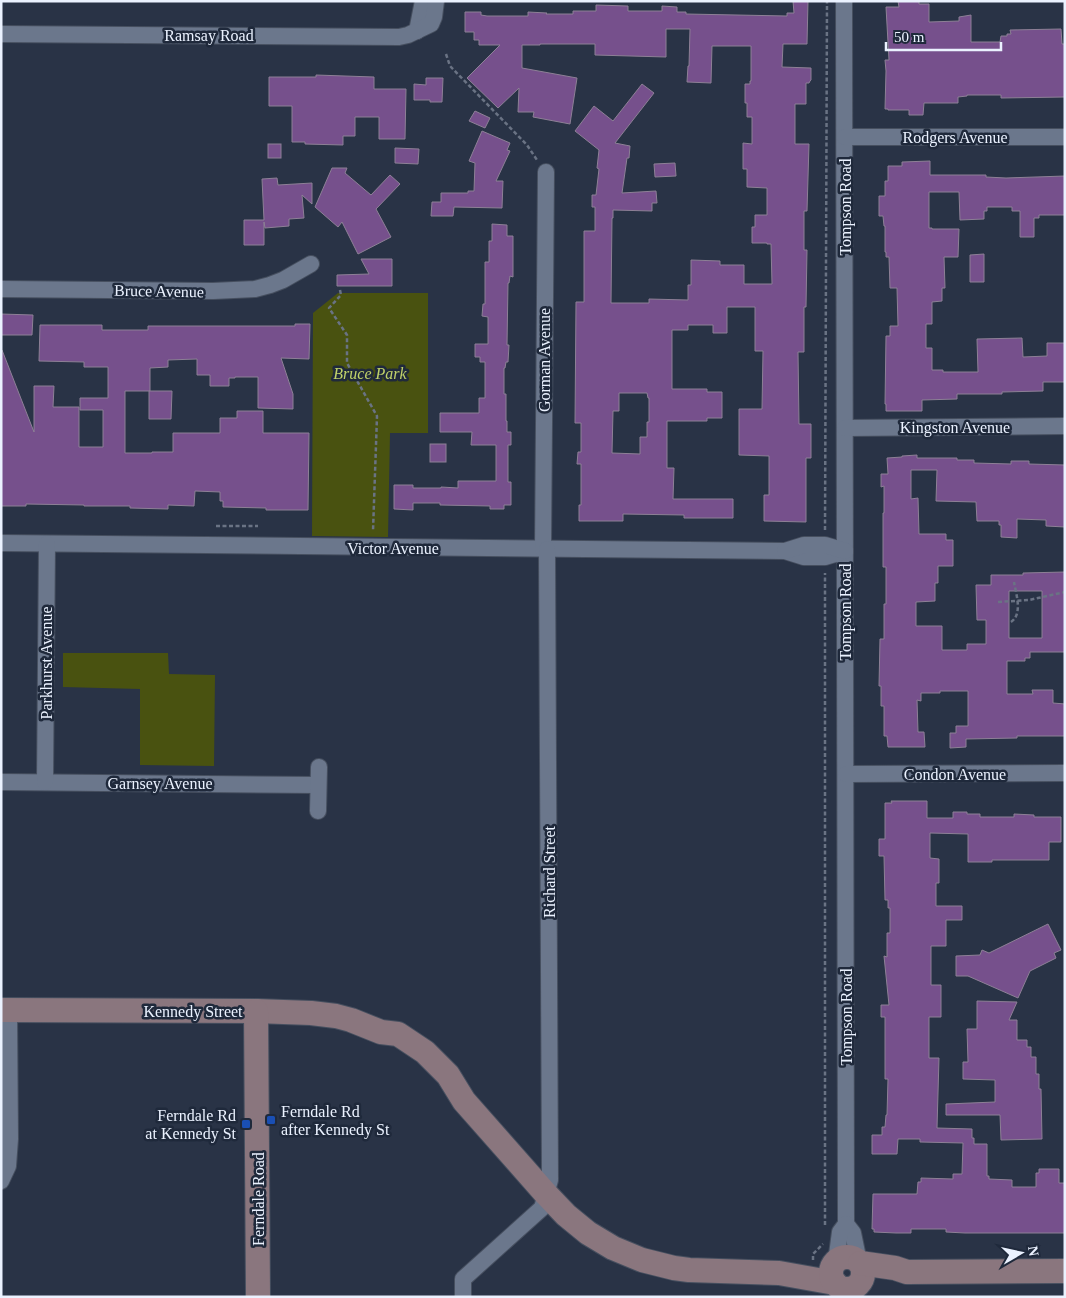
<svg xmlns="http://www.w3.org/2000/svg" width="1066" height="1298" font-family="'Times New Roman',serif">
<rect width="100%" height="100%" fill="#293346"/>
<g fill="#495210">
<path d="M338,293H428V433H390L388,537L312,536L313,313Z"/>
<path d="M63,653H168L169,674L215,675L214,766L140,765V689L63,687Z"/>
</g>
<g fill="#76508c" stroke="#8d8096" fill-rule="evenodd">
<path d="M793,1H808L807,44H783L782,67L811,68V80L810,81L809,83H806V104H795V144H809L807,211H804V250H807L806,307H804V352H798L799,424H811V458H806V522L764,521V495H769V456L739,455V409H762L763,351H755V307H727V333H713V325H688V330H672V389H707V392H722V418H707V421H667V468H674L673,499H733V518H684V515L623,514V521H579V505H581V464H577L578,452H581V423H575L576,302H584V231H595V207H592V195H596L599,169L597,168L599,150L575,131L594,106L613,121L642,84L654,93L615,143L630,146L629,158H627L622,193L656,191L657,203H652V211L613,210V218H612L611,303H649V299L688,300V285H691V260L720,261V265H744V284H772L771,244H767V243H752V227H755V215H767V188L747,187V169H743V143L752,144V117H747V103H745V84H750V81H751V46H712L711,83L687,82L688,66H689L690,29H666V57L595,55V44H540V45H522V68L577,78L570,124L533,117L534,112H518L519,88L498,108L467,78L500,45H479V40H474V32H465V12H481V15L487,16H528V12L547,13L546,14H573V11H596V5L628,6V11H662V6L677,7V12H686V14L787,16V13H794ZM619,393H647L648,398H649V422H647V437H640V454L612,453L613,411H619Z"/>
<path d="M898,1H919V4H929V22L959,21V17L971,15V42H1000L1001,36H1007V34H1011L1010,30L1061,29L1062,44H1065V97L1001,98V95H967V96L958,97V103H924L923,115H909V110H888V109H885L886,71L885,60H889L886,7H899Z"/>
<path d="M316,75L374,77V89H406L405,139H379V117H355V136H343V145L305,144V142H292V106H269V77H316Z"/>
<path d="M426,78H443L442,102H430V100H414V84L426,85Z"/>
<path d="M475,111L490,118L485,128L469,121Z"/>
<path d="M482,131L510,143L507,150L510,151L496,181H503L502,208L454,207L453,216H431L432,202H441V193H468V191H474L475,163L469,161Z"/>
<rect x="268" y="144" width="13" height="14"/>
<path d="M395,148L419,149L418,164L395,163Z"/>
<path d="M930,161V175H986V177L1006,178L1065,176V215H1039V218H1034V237H1020V211H1012V207H987V211H984V219L960,220L959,192H929V228H932V229H959L958,257H944L945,288H942V301L932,302V324H926V348H932V370H943V372H978L977,339L1022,338L1023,357L1047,356V343H1065V382H1043V391L1002,392V394H957V399L922,400V411H886V404H885L886,336H890V326H898L897,288H890L889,257H886V252H885V226H884L883,216H879V196H885V181H888V166H902V162Z"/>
<path d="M675,163L676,176L655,177L654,164Z"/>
<path d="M332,168H347L345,173L371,195L390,175L400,184L376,209L391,237L358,254L342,222L338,227L315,207Z"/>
<path d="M277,178L278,185L312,183V204L302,195L304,218L289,219V226L265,228L264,222V245H244V220H264L262,179Z"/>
<path d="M492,224L507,225V236H513V277L510,276L509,283H508L507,345H509L508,362H506L505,368H504V394H506V421H507V432H511V445H508V482H511V505H504V509H490V506L440,505V503H413V510L394,509V485H413V488H441V487L458,488V481H496V445H471L472,432H440V413H479V398H485V362H480V357H475V344H488V317L482,316L483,304H485V262H489V241H492Z"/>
<path d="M984,254V282H970V255Z"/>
<path d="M361,259H392V286H337V275L369,274Z"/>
<path d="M1,314L33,315L32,335H1Z"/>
<path d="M295,324H310L309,359L281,358L293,394V409L258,408V377H235V378H229V386H210V375H197V359L168,360V367L150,368V391H125V453H152V452H173V433H220V418H237V411H263V433H309L308,510H266V508L223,507V501H220V492L195,491L194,506L168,505V509L130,508V506H84V505L26,504V506H1V350H2L34,432V386H54L53,407H79V447H103V410H80V398H108V367H84V362L39,361L40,325H102V330H148V326H295Z"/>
<path d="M149,391H172L171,419H149Z"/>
<rect x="430" y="444" width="16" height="18"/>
<path d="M917,455V458H957V460H974V463L1011,464V461H1029V464L1065,465V527L1046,526V520L1017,519V538L1001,537V525H999V521H977L976,502L936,501L937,470H911V499L918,498L919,534H946V540H953V566H938V583H935V601L916,602V626H942V650H967V644H986V620H977L976,585H991V575H1023V573L1065,572V652H1030V658H1025V661H1007V694H1033L1032,690H1053V703L1065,704V736H1017V738L966,739V747L950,748V733H956V726H968V691H940V693H921V701L917,700L918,732H924L925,747H888L887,736H884V706H881V686H879L880,639H884V604H886V567H883V513H884V486L881,487V474H888L887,458L902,457V456ZM1009,591H1042V638H1009Z"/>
<path d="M891,801H927V818H953V812H967V814H980V817H1014V814L1034,815V817H1061V842H1049V860H992V862H968V834L930,833V858L939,859V883H936V906H962V920H946V946H931V985H941V1017H929V1058H939L937,1128L972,1129V1138H974V1144H987V1176H989V1179L1012,1180V1187H1036V1173H1039V1169H1059V1183H1065V1233H965L946,1232V1229H911V1233H896L874,1232V1229H872L873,1194H917L918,1182H921V1178L953,1179V1174H962L963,1143L920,1142V1139H898L897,1154H872V1135H882V1127H885L886,1115H887L888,1079H885V1017H881V1005H889L884,956L887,957V933H890V908H888V900H885L884,856H879V839H885V803H892Z"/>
<path d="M1048,924L1061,950L1054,953L1056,958L1030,971L1018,998L968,976H956V956L980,955L982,950L989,953Z"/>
<path d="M977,1001L1017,1002L1009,1020H1017V1040H1027V1047H1031V1057H1036V1074H1039V1089H1041L1042,1139L1001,1140L1000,1115H946V1104L995,1102V1080L963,1079V1062H968L967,1029H977Z"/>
</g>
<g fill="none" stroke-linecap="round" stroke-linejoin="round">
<defs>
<g id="street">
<path d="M844,1L846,1224L853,1233L859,1262"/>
<path d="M417,31L423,1"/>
<path d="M1,34L399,37L408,35L431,24L434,17L436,1"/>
<path d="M845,137H1065"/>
<path d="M1,289L213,291L255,289L270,285L283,280L311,264"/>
<path d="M845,428L1065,426"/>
<path d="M1,543L785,551L804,557H825L845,551"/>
<path d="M543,549L546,172"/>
<path d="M785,551L804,545H825L845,551"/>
<path d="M846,774L1065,773"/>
<path d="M1,782L318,785"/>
<path d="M45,782L47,544"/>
<path d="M318,811L319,767"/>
<path d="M1,1181L8,1166L10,1139L9,1010"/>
<path d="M836,1262L840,1232L846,1224"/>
<path d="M463,1297V1279L542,1208L550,1180L547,549"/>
<path d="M855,1297L858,1284"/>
</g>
<g id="secondary">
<path d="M1,1010L256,1011L311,1013L336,1016L351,1020L381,1032L398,1034L425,1052L448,1075L464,1101L546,1194L566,1215L588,1233L613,1248L642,1260L674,1268L689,1270L779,1273L835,1283"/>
<path d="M256,1011L258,1297"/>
<circle cx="847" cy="1273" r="16"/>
<path d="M860,1263L895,1268L907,1272L1065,1271"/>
</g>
</defs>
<use href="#street" stroke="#464f5f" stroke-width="18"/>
<use href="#secondary" stroke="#464f5f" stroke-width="26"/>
<g stroke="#6a7384" stroke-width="2.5" stroke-dasharray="4 2.5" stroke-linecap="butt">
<path d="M446,54L450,66L527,145L537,160"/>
<path d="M340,290L341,295L329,308L347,335V363L377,416L373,531"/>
<path d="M216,526H258"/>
<path d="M825,530L827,1"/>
<path d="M998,602L1029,600L1065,592"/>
<path d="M1011,622C1023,614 1016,594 1014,582"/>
<path d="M825,1225V573"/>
<path d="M813,1260V1254L823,1244"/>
</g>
<use href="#street" stroke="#6b778c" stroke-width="16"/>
<use href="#secondary" stroke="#8a767e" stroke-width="24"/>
</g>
<g fill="#1a4fb4" stroke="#1f293b" stroke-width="2">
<rect x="266" y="1115" width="10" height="10" rx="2.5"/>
<rect x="241" y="1119" width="10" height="10" rx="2.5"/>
</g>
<g text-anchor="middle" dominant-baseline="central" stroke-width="5" stroke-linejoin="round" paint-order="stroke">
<g font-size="16" fill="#ebf2ff" stroke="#1f293b">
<text x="209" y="35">Ramsay Road</text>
<text x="955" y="137">Rodgers Avenue</text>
<text transform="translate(845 207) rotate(-90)">Tompson Road</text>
<text transform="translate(159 291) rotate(1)">Bruce Avenue</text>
<text transform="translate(544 360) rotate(-90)">Gorman Avenue</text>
<text x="955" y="427">Kingston Avenue</text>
<text x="393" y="548">Victor Avenue</text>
<text transform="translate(845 612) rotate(-90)">Tompson Road</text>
<text transform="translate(46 663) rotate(-90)">Parkhurst Avenue</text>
<text x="955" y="774">Condon Avenue</text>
<text x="160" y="783">Garnsey Avenue</text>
<text transform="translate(549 872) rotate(-90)">Richard Street</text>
<text x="193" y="1011">Kennedy Street</text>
<text transform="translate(846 1017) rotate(-90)">Tompson Road</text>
<text transform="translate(258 1199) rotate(-90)">Ferndale Road</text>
</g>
<g font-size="16" font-style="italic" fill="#c0d269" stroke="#1f293b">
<text x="370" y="373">Bruce Park</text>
</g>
<g font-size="16" fill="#ebf2ff" stroke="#1f293b" text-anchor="start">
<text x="281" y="1111">Ferndale Rd<tspan x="281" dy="18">after Kennedy St</tspan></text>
<text x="236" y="1115" text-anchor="end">Ferndale Rd<tspan x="236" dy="18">at Kennedy St</tspan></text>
</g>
</g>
<rect width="1066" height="1298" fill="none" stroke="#ebf2ff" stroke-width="5"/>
<g transform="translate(1021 1253) rotate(81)" stroke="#1f293b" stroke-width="4" paint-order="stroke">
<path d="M0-4L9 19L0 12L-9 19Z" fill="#ebf2ff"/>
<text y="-8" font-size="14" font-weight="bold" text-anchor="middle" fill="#ebf2ff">N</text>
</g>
<path d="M886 42v8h115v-8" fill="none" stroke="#ebf2ff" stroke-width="2.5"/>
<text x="894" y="42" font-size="15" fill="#ebf2ff" stroke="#1f293b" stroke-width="4" paint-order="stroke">50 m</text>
</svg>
